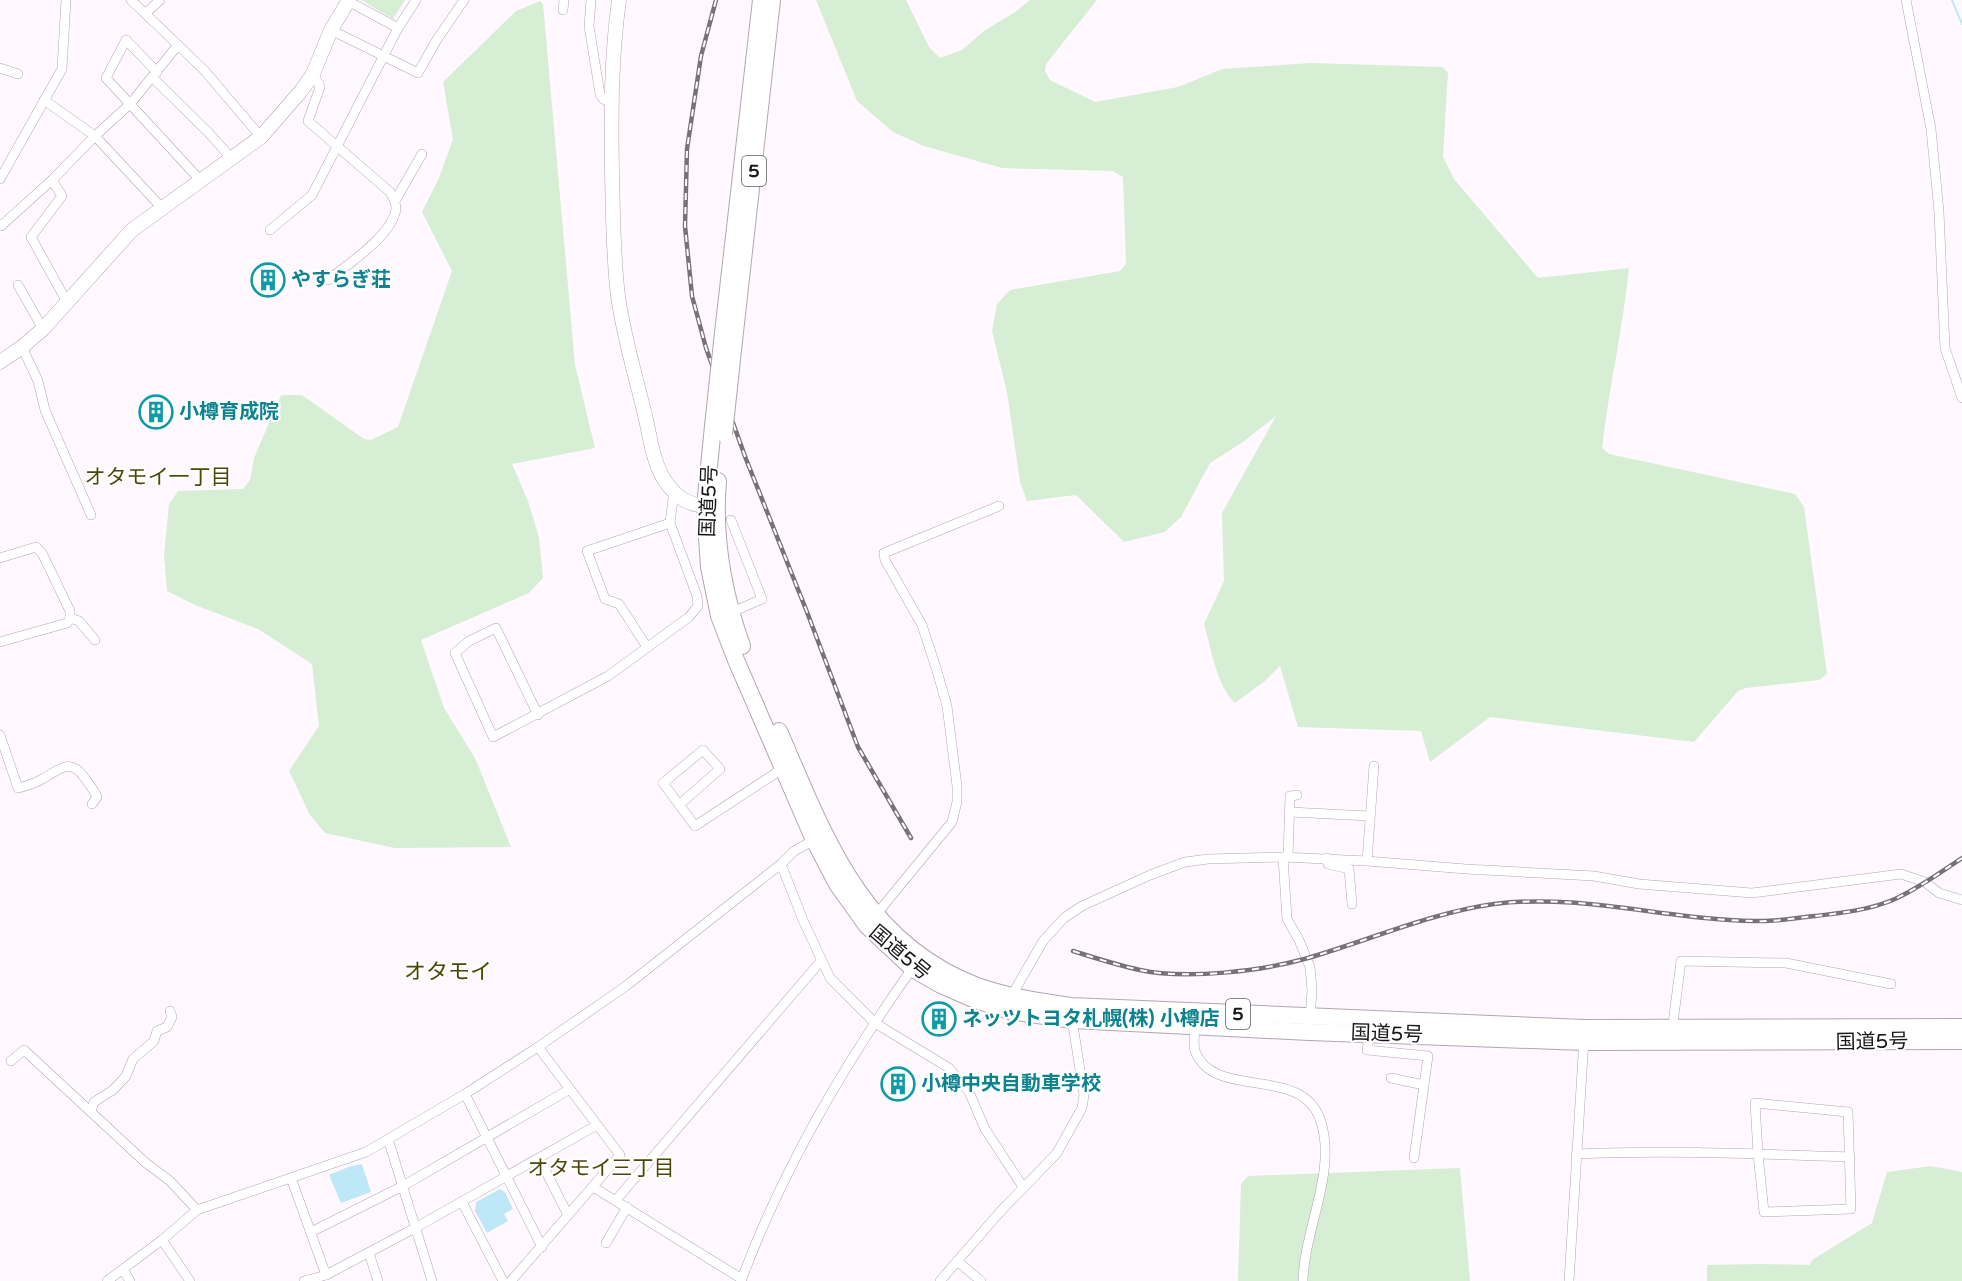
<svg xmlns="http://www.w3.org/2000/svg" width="1962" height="1281" font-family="'Varela Round','Noto Sans JP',sans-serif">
<rect width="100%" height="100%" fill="#fff8ff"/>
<g fill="#d6eed3">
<path d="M361,0H405L393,19Z"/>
<path d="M816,0H906L929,47L940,58L962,50L984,31L1015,12L1030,0H1097L1046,64L1045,71L1050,80L1095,102L1178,87L1222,69L1311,63L1442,67L1448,72L1443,157L1454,179L1538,278L1629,268C1623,328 1609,387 1602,448L1609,454L1795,494L1804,507L1827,674L1819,680L1746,688L1738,691L1694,742L1490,717L1430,762L1421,731L1298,727L1280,666L1265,681L1235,703C1217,687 1211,648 1204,624L1224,581L1222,513L1276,416L1243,442L1210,463L1181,517L1165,532L1124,542L1076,495L1027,501L1020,482L1007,392L992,331L997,304L1010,290L1120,271L1126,264L1123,177L1113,171L1002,168L924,146L893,132L857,101Z"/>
<path d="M540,1L543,4L575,365L595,448L512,464L528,501L539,538L543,578L529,593L421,640L444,708L475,758L511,847L395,848L325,833L310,815L289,771L319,726L312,664L258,629L195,605L167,591L164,556L169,504L178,491L243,489L250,480L254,458L281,395H302L364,439L371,440L398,427L452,271L422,212L439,178L453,139L443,82L516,11Z"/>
<path d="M1931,1166L1962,1172V1281H1707V1265L1761,1264L1810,1265L1812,1260L1872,1223L1887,1172Z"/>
<path d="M1460,1168L1470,1281H1238L1241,1184L1248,1176Z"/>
</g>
<g fill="#bee8f8">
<path d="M362,1164L371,1192L341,1203L329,1175L351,1166Z"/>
<path d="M500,1189L505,1192L513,1209L504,1214L508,1221L487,1233L475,1211L476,1202Z"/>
</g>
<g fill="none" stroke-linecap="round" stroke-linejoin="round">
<path stroke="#bee8f8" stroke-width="2" d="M1952,0L1962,24"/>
<defs>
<g id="street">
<path d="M131,0L204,70L261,137"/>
<path d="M591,0L589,26L600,94L603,99L611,102"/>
<path d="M1906,0L1931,129L1939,212L1945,348L1962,398"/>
<path d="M348,1L398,28"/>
<path d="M563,10L564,0"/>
<path d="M146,13L160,0"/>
<path d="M331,30L418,73L436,41L464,0"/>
<path d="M0,68L18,74"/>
<path d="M157,72L126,40L106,78L201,181"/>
<path d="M313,74L320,87L308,121L390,192C393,197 396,203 396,209C392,236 348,264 328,280"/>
<path d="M153,78L208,132L232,159"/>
<path d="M44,100L95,136L162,208"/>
<path d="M0,179L62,69L66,0"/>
<path d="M52,180L62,196L31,237L68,304"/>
<path d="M395,201L422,154"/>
<path d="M0,224L1,226L52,180L95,136L130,104L178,45"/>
<path d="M270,230L312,195L398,28L416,0"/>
<path d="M18,285L43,329"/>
<path d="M22,347L38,381L45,410L91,515"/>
<path d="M0,558L36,547L42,553L70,611V619L67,623L0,642"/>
<path d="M730,613L762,599L731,520"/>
<path d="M70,618L79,621L95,640"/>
<path d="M647,647L619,604L605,599L587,551L670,523"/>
<path d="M538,715L496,628L469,641L455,653L493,737L608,676L689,617L698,606L697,596L670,523L674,491"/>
<path d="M0,735L18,788C27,786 36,783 44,778C60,769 70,758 84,777C89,784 94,790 97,797L92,804"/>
<path d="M679,805L720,769L703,750L663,783L695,826L785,767"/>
<path d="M1290,812L1369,816"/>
<path d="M1283,857L1287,919L1299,940L1310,967L1312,990L1310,1020"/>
<path d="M1288,857L1290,796L1297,795"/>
<path d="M1327,858L1328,864L1349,869L1352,904"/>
<path d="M1367,861L1374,766"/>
<path d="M781,864L803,920L830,978L875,1023L949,1068L969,1092L985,1129L1023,1187"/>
<path d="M875,916L952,822L957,802V786L947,706L937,671L922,625L885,560L884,553L999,506"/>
<path d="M1013,997L1016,988L1043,941L1064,918L1082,906L1150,875L1185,862L1208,859L1283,857L1367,861L1466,869L1594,876L1639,884L1752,893L1901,874L1925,882L1939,893L1962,900"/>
<path d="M1195,1024C1195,1032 1193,1044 1195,1051C1214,1101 1300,1064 1320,1119C1338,1170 1304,1229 1303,1281"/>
<path d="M1370,1031L1367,1050L1428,1056L1414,1158"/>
<path d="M1672,1031L1681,961L1786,963L1891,984"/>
<path d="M11,1061L24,1050L146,1163L170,1181L197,1210"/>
<path d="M1391,1078L1424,1085"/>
<path d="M465,1094L542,1247"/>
<path d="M1755,1103L1848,1112L1851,1209L1764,1212L1758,1154Z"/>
<path d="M91,1112L94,1102L113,1090L126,1076L133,1059L154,1041L157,1031L167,1027L172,1017L170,1011"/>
<path d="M388,1139L432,1281"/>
<path d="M1576,1154C1667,1150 1758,1154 1850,1157"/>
<path d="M539,1158L568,1215"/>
<path d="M291,1178L326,1275"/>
<path d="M593,1187L742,1279"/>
<path d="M616,1200L821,961"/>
<path d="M462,1202L503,1281"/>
<path d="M311,1232L403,1186L570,1089"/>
<path d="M162,1240L190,1281"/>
<path d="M606,1243L627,1207"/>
<path d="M369,1253L378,1281"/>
<path d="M957,1261L981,1281"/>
<path d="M123,1270L130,1281"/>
<path d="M107,1281L162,1240L197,1210L366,1152L465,1094L538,1047L626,986L781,864L794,851L816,839"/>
<path d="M304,1281L326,1275L415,1228L597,1125"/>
<path d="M511,1281L620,1155L538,1047"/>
<path d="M741,1281C783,1168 844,1064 914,966"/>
<path d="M940,1281L999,1213L1057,1153L1082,1108L1084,1095L1072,1019"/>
<path d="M1569,1281L1584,1039"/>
</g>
<g id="secondary">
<path d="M619,0C611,58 611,115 612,173C613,214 613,255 618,296C623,333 634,370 643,407C650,432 651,459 665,481C679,501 691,506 715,507"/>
<path d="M0,362L22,347L43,329L132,230L261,137L301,91L313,74L331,30L349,0"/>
</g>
<g id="highway">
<path d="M723,333L761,0"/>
<path d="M734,341L772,0"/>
<path d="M713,426L705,507L709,567L719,616L736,660L814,840L837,884L867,926L913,969L941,985L973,999L1009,1011L1072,1020L1309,1032L1584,1042L1962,1041"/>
<path d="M718,481C713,539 723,592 742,646"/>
<path d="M779,731C824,835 861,942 977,986C1008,997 1039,1001 1071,1006L1584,1028L1962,1027"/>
</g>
</defs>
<use href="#street" stroke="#b1a6b1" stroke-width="10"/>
<use href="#secondary" stroke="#b1a6b1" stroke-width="15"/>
<use href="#highway" stroke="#b1a6b1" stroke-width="18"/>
<use href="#street" stroke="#fff" stroke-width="9"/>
<use href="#secondary" stroke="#fff" stroke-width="14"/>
<use href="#highway" stroke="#fff" stroke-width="16"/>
<defs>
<g id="rail">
<path d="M716,0L701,56L687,149L685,226L692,296L706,348L746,459L807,612L858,747L911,838"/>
<path d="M1073,951C1095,958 1117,965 1140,970C1186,980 1263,971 1308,958C1370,940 1430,913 1494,904C1581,893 1668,920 1755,921C1775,922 1795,918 1815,916C1842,913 1870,910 1895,899C1919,888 1941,872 1962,858"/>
</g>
</defs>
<use href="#rail" stroke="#787278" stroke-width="4.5"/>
<use href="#rail" stroke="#fff" stroke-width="2" stroke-dasharray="7" stroke-linecap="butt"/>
<defs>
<g id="highway-bridge">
<path d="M713,426L723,333"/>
<path d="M724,434L734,341"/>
</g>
</defs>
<use href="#highway-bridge" stroke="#b1a6b1" stroke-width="18" stroke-linecap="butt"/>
<use href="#highway-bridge" stroke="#fff" stroke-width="16"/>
</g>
<defs>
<symbol id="building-ring" viewBox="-11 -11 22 22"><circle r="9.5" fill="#fff" stroke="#0f9aa8" stroke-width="1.5"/><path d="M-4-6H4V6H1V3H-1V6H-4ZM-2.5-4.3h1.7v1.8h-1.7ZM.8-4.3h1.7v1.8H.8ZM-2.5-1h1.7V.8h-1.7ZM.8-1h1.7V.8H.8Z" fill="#0f9aa8"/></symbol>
</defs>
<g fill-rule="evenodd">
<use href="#building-ring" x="249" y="261" width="38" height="38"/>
<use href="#building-ring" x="137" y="393" width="38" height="38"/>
<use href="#building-ring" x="920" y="1000" width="38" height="38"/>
<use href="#building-ring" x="879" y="1065" width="38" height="38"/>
</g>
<g text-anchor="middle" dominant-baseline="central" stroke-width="4.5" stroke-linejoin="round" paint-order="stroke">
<g fill="#fff" stroke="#5f5d5f" stroke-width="1.5">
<rect x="742" y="156" width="24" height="30" rx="4.5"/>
<rect x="1226" y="999" width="24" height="30" rx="4.5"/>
</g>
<g font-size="18" font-weight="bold" fill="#1b171b">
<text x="754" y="171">5</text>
<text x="1238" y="1014">5</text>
</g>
<g font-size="20" font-weight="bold" fill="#0d838f" stroke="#fff" text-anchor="start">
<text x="291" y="280">やすらぎ荘</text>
<text x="179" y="412">小樽育成院</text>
<text x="962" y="1019">ネッツトヨタ札幌(株) 小樽店</text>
<text x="921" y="1084">小樽中央自動車学校</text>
</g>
<g font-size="20" fill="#1b171b" stroke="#fff">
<text transform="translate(709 501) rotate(-88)">国道5号</text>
<text transform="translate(900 953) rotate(40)">国道5号</text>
<text transform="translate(1387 1034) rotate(2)">国道5号</text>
<text transform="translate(1872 1042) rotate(-1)">国道5号</text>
</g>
<g font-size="21" fill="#4c4807" stroke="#fff">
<text x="158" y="477">オタモイ一丁目</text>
<text x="601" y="1168">オタモイ三丁目</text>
</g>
<g font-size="22" fill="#4c4807" stroke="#fff">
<text x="448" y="972">オタモイ</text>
</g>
</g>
</svg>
